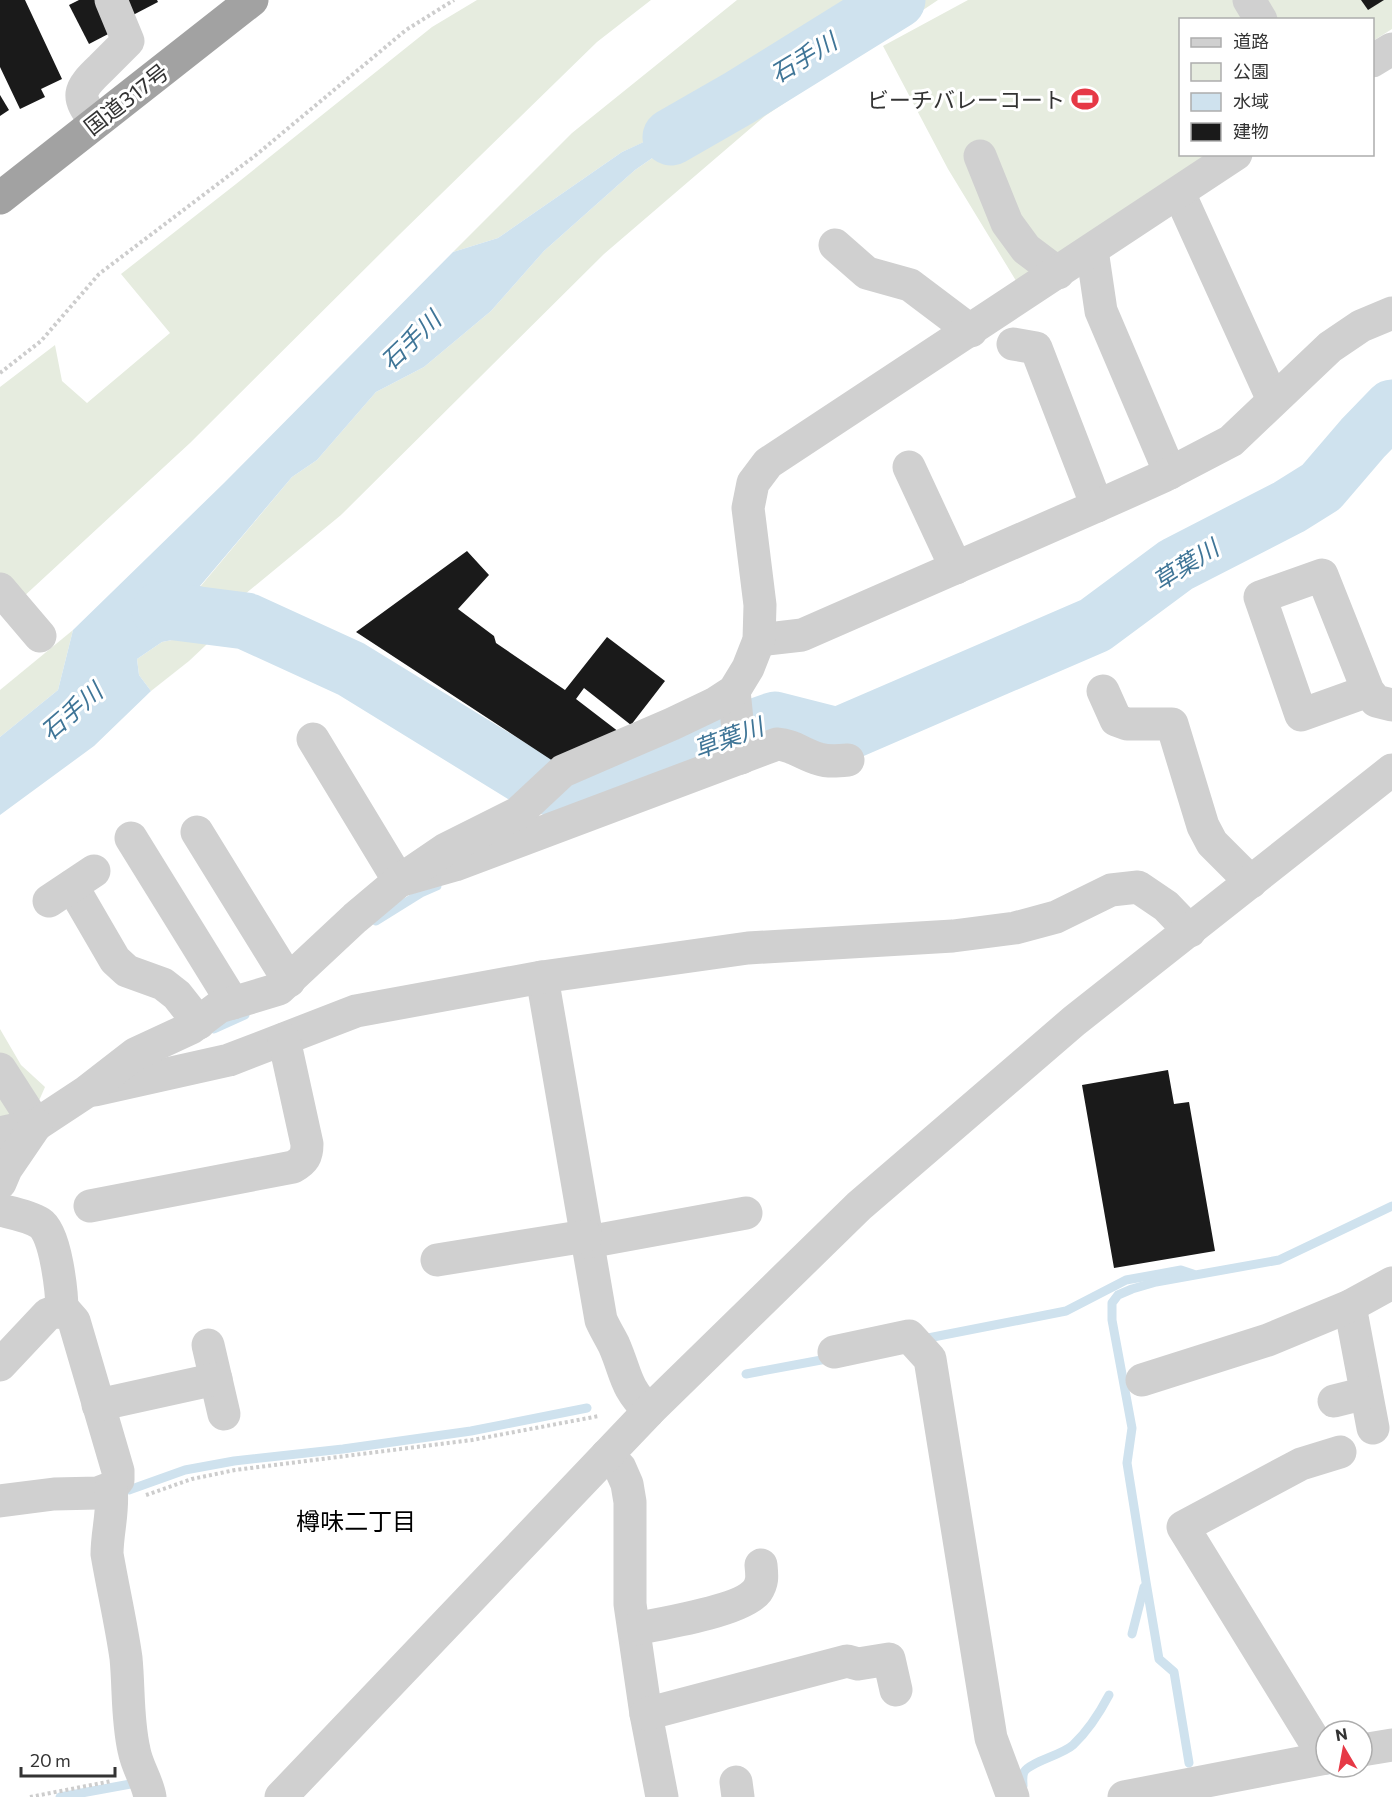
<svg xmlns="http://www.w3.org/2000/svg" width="1392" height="1797" font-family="Commissioner,'Noto Sans JP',sans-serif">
<rect width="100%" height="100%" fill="#fff"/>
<g fill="#e6ecdf">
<path d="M477,0H651L597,42L400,234L190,443L21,599L0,573V387L55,345L62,381L87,403L170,333L121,274L236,184L432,27Z"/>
<path d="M737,0H938L765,116L604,254L341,515L239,599L200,587L292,477L317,460L376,392L424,367L491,311L544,251L635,170L735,101L622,152L498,238L453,252L572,133Z"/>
<path d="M968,0H1392V29L1373,41L1372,20H1180V154L1211,155L1021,289L948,169L883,46Z"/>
<path d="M73,630L58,690L0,737V690Z"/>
<path d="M222,630L189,661L151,691L139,675L137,659L162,642Z"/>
<path d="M0,1029L21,1065L45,1087L38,1103L0,1121Z"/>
</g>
<path fill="#cfe2ee" d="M739,98L635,170L544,251L491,311L424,367L376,392L317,460L292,477L200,586L239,599L222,630L162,642L137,659L139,675L151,691L94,746L0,815V737L58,690L73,630L224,483L453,252L498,238L622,152Z"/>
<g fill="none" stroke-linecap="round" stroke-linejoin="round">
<g stroke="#cfe2ee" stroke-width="9">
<path d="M805,738L814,730"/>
<path d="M376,921L421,893L437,886"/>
<path d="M214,1029L245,1015"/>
<path d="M923,1339L1066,1311L1126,1280L1181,1270L1193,1274"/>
<path d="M746,1374L832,1358"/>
<path d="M129,1490L185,1470L234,1461L343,1449L471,1431L587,1408"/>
<path d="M1132,1634L1144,1587"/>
<path d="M1189,1763L1174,1672L1159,1659L1146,1582L1127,1463L1132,1428L1112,1320V1303L1118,1295L1132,1289L1156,1282L1279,1260L1392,1206"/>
<path d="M1327,1770L1345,1767"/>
<path d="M1023,1786C1023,1782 1022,1776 1024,1772C1030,1762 1062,1755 1073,1745C1089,1730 1099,1714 1109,1695"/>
<path d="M60,1797L136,1783"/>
</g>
<g stroke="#cfe2ee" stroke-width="57">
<path d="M671,137L739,98L897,0"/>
<path d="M160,610L246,621L351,669L525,776L566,794L775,720L838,736L1095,625L1176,565L1289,507L1321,487L1363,438L1392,408"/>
</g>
</g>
<g fill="#1a1a1a">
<path d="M0,0H25L62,79L41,89L45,97L20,109L0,67Z"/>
<path d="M79,0H99L114,31L89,44L69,5Z"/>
<path d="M126,0H157L158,2L133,15Z"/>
<path d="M1361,0H1384L1368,10Z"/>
<path d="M0,95L9,110L0,116Z"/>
<path d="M467,551L489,575L458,609L494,636L496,643L565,690L607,637L665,681L631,725L584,688L576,699L619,732L553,761L356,632Z"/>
<path d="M1168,1070L1174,1104L1189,1102L1215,1251L1114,1268L1082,1085Z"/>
</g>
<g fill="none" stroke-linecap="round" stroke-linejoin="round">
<g stroke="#cdcdcd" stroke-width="4" stroke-dasharray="3 3" stroke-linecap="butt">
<path d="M0,373L41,341L99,274L256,155L406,30L454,0"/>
<path d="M146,1495L192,1479L235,1470L472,1440L599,1416"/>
<path d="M30,1797L112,1781"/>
</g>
<g stroke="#d0d0d0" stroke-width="33">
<path d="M1249,0L1261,20"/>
<path d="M1372,61L1392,49"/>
<path d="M96,122C75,96 78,90 101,68C110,59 119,50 128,41L111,0"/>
<path d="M980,156L1007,223L1026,249L1058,273"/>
<path d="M1179,193L1273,400"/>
<path d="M835,245L867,273L910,285L971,331"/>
<path d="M1092,250L1101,311L1170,473"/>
<path d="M1013,344L1036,348L1097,506"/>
<path d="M909,467L956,568"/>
<path d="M0,589L40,636"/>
<path d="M759,640L802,635L1097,506L1164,476L1231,441L1330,347L1361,326L1392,313"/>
<path d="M734,691L741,758"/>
<path d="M1103,691L1116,720L1127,724H1172L1203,826L1212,843L1251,882"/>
<path d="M1368,691L1301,715L1260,597L1322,575L1368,691L1376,701L1392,705"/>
<path d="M313,739L399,881L455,865L777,744C793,745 804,755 819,759C828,762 838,761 848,760"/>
<path d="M197,832L289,981"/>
<path d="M131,838L233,1003"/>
<path d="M72,886L115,960L127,971L163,984L177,995L199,1023"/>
<path d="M49,901L94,871"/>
<path d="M542,977L601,1320C605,1329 610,1337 614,1345C627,1375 624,1386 649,1411"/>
<path d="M0,1069L36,1125"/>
<path d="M95,1090L229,1060L356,1011L542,977L748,948L953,936L1015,928L1056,917L1111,890L1138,887L1166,906L1190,931"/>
<path d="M0,1133L36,1125L86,1092L135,1054L191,1028L219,1007L279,989L355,918L399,881L446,849L518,813L563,771L672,724L714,704L734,691L748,668L759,640L760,605L748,508L753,483L768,463L1236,154"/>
<path d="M0,1183L6,1169L36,1125"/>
<path d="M90,1206L293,1167C304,1161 307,1156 307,1144L284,1039"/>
<path d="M0,1210C12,1213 29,1216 40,1223C56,1233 62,1293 62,1312"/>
<path d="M588,1242L746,1213"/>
<path d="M437,1260L586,1236"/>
<path d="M1350,1306L1373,1428"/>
<path d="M208,1345L224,1414"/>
<path d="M834,1352L909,1336L930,1359L991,1738L1013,1797"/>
<path d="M0,1365L48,1314L57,1312L67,1313L74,1321L118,1471V1480L111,1488L98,1493L54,1494L0,1501"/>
<path d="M1142,1380L1268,1340L1350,1306L1392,1283"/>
<path d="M1334,1401L1366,1393"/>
<path d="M98,1405L216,1379"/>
<path d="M607,1455L620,1468L627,1484L630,1502V1604L646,1714L662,1797"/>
<path d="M111,1488C114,1510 107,1532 107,1554C113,1589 121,1623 126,1658C129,1689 127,1719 134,1750C137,1767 147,1780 150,1797"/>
<path d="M634,1629C660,1624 742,1611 757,1591C763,1582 762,1576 761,1565"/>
<path d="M646,1714L847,1661L858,1664L889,1659L896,1690"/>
<path d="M1362,1750L1392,1745"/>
<path d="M1325,1758L1183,1527L1301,1464L1340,1452"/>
<path d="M736,1782L738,1797"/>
<path d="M1124,1797L1326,1758"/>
</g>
<path stroke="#d0d0d0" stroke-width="33" d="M281,1797L649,1411L859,1206L1074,1021L1392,770"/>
<path stroke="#a2a2a2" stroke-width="33" d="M0,198L252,0"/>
</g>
<defs>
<symbol id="stadium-bare" viewBox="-9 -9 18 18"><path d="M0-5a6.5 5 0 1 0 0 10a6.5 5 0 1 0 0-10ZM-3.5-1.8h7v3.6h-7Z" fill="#e63946" stroke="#fff" stroke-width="2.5" paint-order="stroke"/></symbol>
</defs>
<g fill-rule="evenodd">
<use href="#stadium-bare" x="1066" y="80" width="38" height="38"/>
</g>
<g text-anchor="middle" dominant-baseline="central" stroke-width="6" stroke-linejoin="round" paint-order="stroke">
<g font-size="22" fill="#333" stroke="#fff">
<text transform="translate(126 99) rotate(-38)">国道317号</text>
</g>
<g font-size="22" fill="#333" stroke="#fff" text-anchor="end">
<text x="1065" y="99">ビーチバレーコート</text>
</g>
<g font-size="24" font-style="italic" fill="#3f7597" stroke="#fff">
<text transform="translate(803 57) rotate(-31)">石手川</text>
<text transform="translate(410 340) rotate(-44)">石手川</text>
<text transform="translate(1185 564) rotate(-32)">草葉川</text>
<text transform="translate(71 711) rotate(-41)">石手川</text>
<text transform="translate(728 737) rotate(-20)">草葉川</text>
</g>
<g font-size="24" fill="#000" stroke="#fff">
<text x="356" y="1520">樽味二丁目</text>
</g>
</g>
<rect x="1179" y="18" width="195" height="138" fill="#ffffff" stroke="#adadad" stroke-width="1.5"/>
<rect x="1191" y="38" width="30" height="9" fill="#d0d0d0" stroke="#adadad" stroke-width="1.5"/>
<text x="1233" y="48" font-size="18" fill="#333333">道路</text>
<rect x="1191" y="63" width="30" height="18" fill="#e6ecdf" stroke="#adadad" stroke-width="1.5"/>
<text x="1233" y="78" font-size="18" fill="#333333">公園</text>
<rect x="1191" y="93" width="30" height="18" fill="#cfe2ee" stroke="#adadad" stroke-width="1.5"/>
<text x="1233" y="108" font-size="18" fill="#333333">水域</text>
<rect x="1191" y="123" width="30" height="18" fill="#1a1a1a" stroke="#adadad" stroke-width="1.5"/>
<text x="1233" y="138" font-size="18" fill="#333333">建物</text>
<g transform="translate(1344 1749) rotate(350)"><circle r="28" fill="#ffffff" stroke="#adadad" stroke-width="1.5"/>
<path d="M0-4.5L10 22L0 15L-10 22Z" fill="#e63946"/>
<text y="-9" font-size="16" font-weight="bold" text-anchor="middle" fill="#333333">N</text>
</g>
<path d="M21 1767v9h94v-9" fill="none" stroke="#333333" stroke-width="3"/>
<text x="30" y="1767" font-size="18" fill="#333333" stroke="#ffffff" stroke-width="4.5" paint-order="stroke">20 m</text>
</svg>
